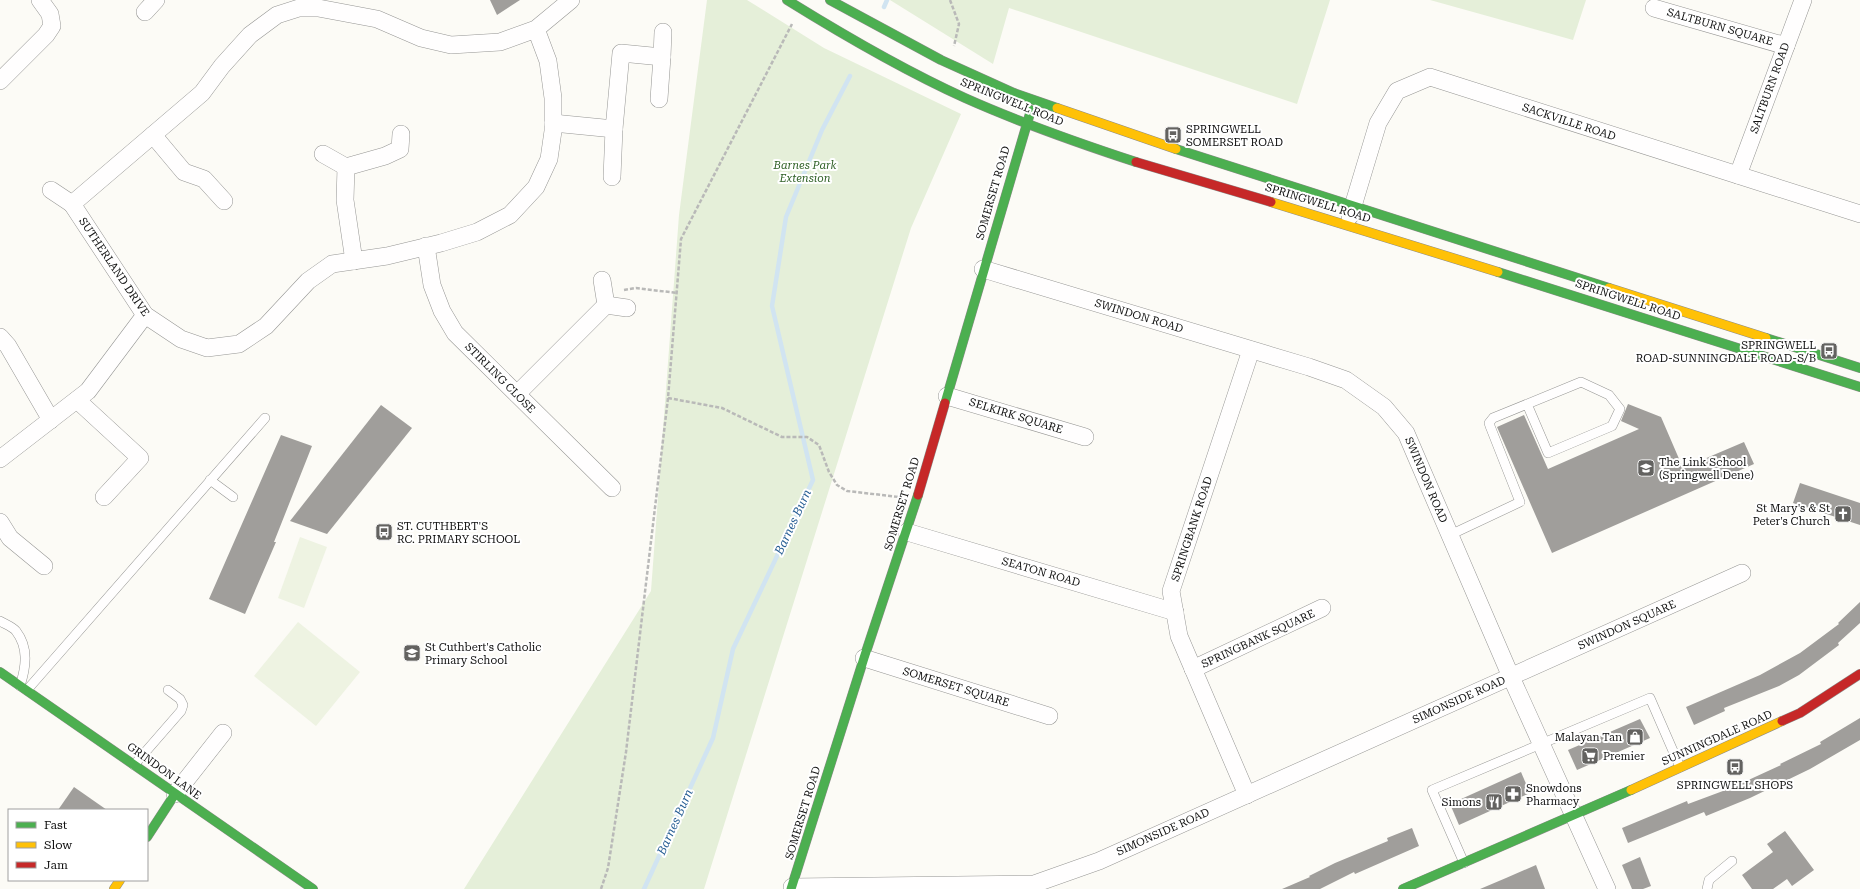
<svg xmlns="http://www.w3.org/2000/svg" width="1860" height="889" font-family="'Roboto Serif',serif">
<rect width="100%" height="100%" fill="#fcfbf6"/>
<g fill="#e5efd9">
<path d="M707,0H747L824,48L961,114L911,228L704,889H464L651,591L679,215Z"/>
<path d="M890,0H1330L1297,104L1009,8L993,64Z"/>
<path d="M1430,0H1586L1573,40Z"/>
</g>
<g fill="#eef3e2">
<path d="M300,537L327,547L304,608L278,598Z"/>
<path d="M298,622L360,672L316,726L254,676Z"/>
</g>
<g fill="none" stroke-linecap="round" stroke-linejoin="round">
<g stroke="#d1e4f1" stroke-width="4.5">
<path d="M884,7L887,0"/>
<path d="M644,889L713,738L733,649L813,480L772,306L786,217L822,130L850,76"/>
</g>
</g>
<g fill="#a09e9b">
<path d="M490,0H520L497,15Z"/>
<path d="M1628,404L1661,417L1683,468L1744,442L1754,464L1552,553L1497,427L1524,415L1548,469L1639,429L1621,421Z"/>
<path d="M381,405L412,428L327,534L290,521Z"/>
<path d="M281,435L312,446L274,542H276L245,614L209,599Z"/>
<path d="M1800,483L1860,503V525L1793,503Z"/>
<path d="M1860,602V623L1838,643L1839,645L1799,675L1779,686L1724,708L1725,711L1694,725L1686,707L1760,675L1800,653L1839,624L1838,623Z"/>
<path d="M1860,718V740L1810,769L1750,798L1706,816L1704,812L1628,843L1622,828L1687,801L1688,804L1731,788L1781,765L1780,764L1821,744L1820,742Z"/>
<path d="M1640,719L1650,738L1577,770L1568,750Z"/>
<path d="M1521,772L1530,793L1459,825L1450,804Z"/>
<path d="M74,787L107,810H58Z"/>
<path d="M1412,828L1419,846L1355,874L1354,872L1320,889H1282L1310,877L1309,876L1335,863L1388,841L1387,838Z"/>
<path d="M1785,831L1814,870L1792,886L1787,879L1773,889H1752L1742,875L1773,852L1767,844Z"/>
<path d="M1640,857L1651,886L1643,889H1632L1622,865Z"/>
<path d="M1536,865L1545,889H1480L1506,878Z"/>
</g>
<g fill="none" stroke-linecap="round" stroke-linejoin="round">
<defs>
<g id="lane">
<path d="M210,480L233,497"/>
<path d="M1450,535L1520,502L1490,426L1489,423L1493,418L1581,382L1609,395L1620,409L1612,426L1548,453L1527,404"/>
<path d="M0,621C5,624 13,627 16,631C29,648 26,667 20,686"/>
<path d="M27,690L265,418"/>
<path d="M134,765L181,711L183,705L180,699L168,690"/>
<path d="M1464,863L1432,790L1650,698L1680,767"/>
<path d="M1707,889L1709,880L1732,861"/>
</g>
<g id="street">
<path d="M1654,8L1786,46"/>
<path d="M145,12L156,0"/>
<path d="M536,29L548,61L553,98V131L549,159L536,187L510,215L477,232L441,243L387,256L332,264L308,281L266,326L239,344L207,348L181,339L145,315L72,204L202,93L222,66L250,35L277,15L299,8H318L377,19L421,38L451,45L500,42L536,29L571,0"/>
<path d="M662,57L663,32"/>
<path d="M0,81L46,35L52,26L50,14L40,0"/>
<path d="M553,123L614,129L612,177"/>
<path d="M614,129L621,53L662,57L659,99"/>
<path d="M153,135L184,172L204,179L224,201"/>
<path d="M323,154L346,167"/>
<path d="M1738,175L1803,0"/>
<path d="M51,190L72,204"/>
<path d="M1350,216L1378,123L1397,91L1430,77L1860,214"/>
<path d="M426,246L432,285L442,311L455,333L612,488"/>
<path d="M354,261L345,200L346,167L385,156L400,149L401,134"/>
<path d="M983,269L1309,367L1346,380L1384,407L1406,433L1511,677L1607,889"/>
<path d="M602,280L606,305"/>
<path d="M0,337L8,346L51,420"/>
<path d="M517,394L606,305L627,308"/>
<path d="M947,396L1085,437"/>
<path d="M77,400L140,458L104,497"/>
<path d="M0,459L88,391L145,315"/>
<path d="M0,522L10,538L44,566"/>
<path d="M907,532L1175,612"/>
<path d="M864,658L1049,716"/>
<path d="M1193,669L1322,608"/>
<path d="M175,794L223,733"/>
<path d="M1247,795L1179,636L1171,591L1251,350"/>
<path d="M792,887L1034,884L1099,861L1742,573"/>
</g>
<g id="fast">
<path d="M787,0C845,36 903,70 965,98C1021,123 1078,143 1136,162"/>
<path d="M830,0L941,60L1014,93L1057,108"/>
<path d="M1176,149L1609,288"/>
<path d="M1498,272L1860,387"/>
<path d="M1766,338L1860,368"/>
<path d="M945,403L1031,110"/>
<path d="M0,672L313,889"/>
<path d="M147,837L175,794"/>
<path d="M791,889L864,658L918,495"/>
<path d="M1403,889L1631,790"/>
</g>
<g id="slow">
<path d="M1057,108L1176,149"/>
<path d="M1271,202L1498,272"/>
<path d="M1609,288L1766,338"/>
<path d="M1631,790L1782,721"/>
<path d="M114,889L120,880"/>
</g>
<g id="jam">
<path d="M1136,162L1271,202"/>
<path d="M918,495L945,403"/>
<path d="M1782,721L1800,713L1860,674"/>
</g>
</defs>
<use href="#lane" stroke="#969694" stroke-width="10"/>
<use href="#street" stroke="#969694" stroke-width="18"/>
<use href="#fast" stroke="#8d8c8a" stroke-width="10"/>
<use href="#slow" stroke="#8d8c8a" stroke-width="10"/>
<use href="#jam" stroke="#8d8c8a" stroke-width="10"/>
<g stroke="#b9b9b8" stroke-width="2.5" stroke-dasharray="4 2" stroke-linecap="butt">
<path d="M950,0L959,24L954,46"/>
<path d="M624,290L636,288L677,293"/>
<path d="M668,398L722,408L782,437H807L819,445L829,472L837,485L847,491L899,497"/>
<path d="M601,889L608,868L626,752L668,398L681,239L792,24"/>
</g>
<use href="#lane" stroke="#fffefe" stroke-width="9"/>
<use href="#street" stroke="#fffefe" stroke-width="17"/>
<use href="#fast" stroke="#4caf50" stroke-width="9"/>
<use href="#slow" stroke="#ffc107" stroke-width="9"/>
<use href="#jam" stroke="#c62828" stroke-width="9"/>
</g>
<defs>
<symbol id="bus-square" viewBox="-11 -11 22 22"><rect x="-9" y="-9" width="18" height="18" rx="4" fill="#636260" stroke="#fff"/><path d="M-5-6H5V4H4V6H2V4H-2V6H-4V4H-5ZM-3.5-4V0h7V-4ZM-3.5 1.2v1.5H-2V1.2ZM2 1.2v1.5H3.5V1.2Z" fill="#fff"/></symbol>
<symbol id="school-square" viewBox="-11 -11 22 22"><rect x="-9" y="-9" width="18" height="18" rx="4" fill="#636260" stroke="#fff"/><path d="M0-5L7-2L0 1L-7-2ZM-4 1L0 2.5L4 1V4Q0 6-4 4Z" fill="#fff"/></symbol>
<symbol id="church-square" viewBox="-11 -11 22 22"><rect x="-9" y="-9" width="18" height="18" rx="4" fill="#636260" stroke="#fff"/><path d="M-1.2-6h2.4v3.5h3.3v2.4h-3.3V6h-2.4V-.1h-3.3v-2.4h3.3Z" fill="#fff"/></symbol>
<symbol id="shop-square" viewBox="-11 -11 22 22"><rect x="-9" y="-9" width="18" height="18" rx="4" fill="#636260" stroke="#fff"/><path d="M-5-2.5h2.3a2.7 3.5 0 0 1 5.4 0H5L5.5 6h-11ZM-1.5-2.5h3a1.5 2.3 0 0 0-3 0Z" fill="#fff"/></symbol>
<symbol id="supermarket-square" viewBox="-11 -11 22 22"><rect x="-9" y="-9" width="18" height="18" rx="4" fill="#636260" stroke="#fff"/><path d="M-6-5.5h2.5l.6 2H6L4.5 2H-2.5L-4.4-4H-6ZM-1.5 3.2a1.3 1.3 0 1 0 .1 0ZM3 3.2a1.3 1.3 0 1 0 .1 0Z" fill="#fff"/></symbol>
<symbol id="pharmacy-square" viewBox="-11 -11 22 22"><rect x="-9" y="-9" width="18" height="18" rx="4" fill="#636260" stroke="#fff"/><path d="M-2-6h4v4h4v4h-4v4h-4v-4h-4v-4h4Z" fill="#fff"/></symbol>
<symbol id="restaurant-square" viewBox="-11 -11 22 22"><rect x="-9" y="-9" width="18" height="18" rx="4" fill="#636260" stroke="#fff"/><path d="M-5-6h1v4h1v-4h1v4h1v-4h1v5L-1.5 .5V6h-2V.5L-5-1ZM5-6V6H3V1.5H1.5Q1.5-4 5-6Z" fill="#fff"/></symbol>
</defs>
<g fill-rule="evenodd">
<use href="#bus-square" x="1163" y="125" width="20" height="20"/>
<use href="#bus-square" x="1819" y="341" width="20" height="20"/>
<use href="#school-square" x="1636" y="458" width="20" height="20"/>
<use href="#church-square" x="1833" y="504" width="20" height="20"/>
<use href="#bus-square" x="374" y="522" width="20" height="20"/>
<use href="#school-square" x="402" y="643" width="20" height="20"/>
<use href="#shop-square" x="1625" y="727" width="20" height="20"/>
<use href="#supermarket-square" x="1580" y="746" width="20" height="20"/>
<use href="#bus-square" x="1725" y="757" width="20" height="20"/>
<use href="#pharmacy-square" x="1503" y="784" width="20" height="20"/>
<use href="#restaurant-square" x="1484" y="792" width="20" height="20"/>
</g>
<g text-anchor="middle" dominant-baseline="central" stroke-width="4" stroke-linejoin="round" paint-order="stroke">
<g font-size="11" fill="#101010" stroke="#fff">
<text transform="translate(1720 27) rotate(16)">SALTBURN SQUARE</text>
<text transform="translate(1770 88) rotate(-70)">SALTBURN ROAD</text>
<text transform="translate(1012 102) rotate(22)">SPRINGWELL ROAD</text>
<text transform="translate(1569 122) rotate(18)">SACKVILLE ROAD</text>
<text transform="translate(993 193) rotate(-74)">SOMERSET ROAD</text>
<text transform="translate(1318 203) rotate(17)">SPRINGWELL ROAD</text>
<text transform="translate(114 267) rotate(56)">SUTHERLAND DRIVE</text>
<text transform="translate(1628 300) rotate(18)">SPRINGWELL ROAD</text>
<text transform="translate(1139 316) rotate(17)">SWINDON ROAD</text>
<text transform="translate(500 378) rotate(45)">STIRLING CLOSE</text>
<text transform="translate(1016 416) rotate(17)">SELKIRK SQUARE</text>
<text transform="translate(1426 480) rotate(67)">SWINDON ROAD</text>
<text transform="translate(902 504) rotate(-73)">SOMERSET ROAD</text>
<text transform="translate(1192 529) rotate(-72)">SPRINGBANK ROAD</text>
<text transform="translate(1041 572) rotate(16)">SEATON ROAD</text>
<text transform="translate(1627 625) rotate(-24)">SWINDON SQUARE</text>
<text transform="translate(1258 639) rotate(-25)">SPRINGBANK SQUARE</text>
<text transform="translate(956 687) rotate(17)">SOMERSET SQUARE</text>
<text transform="translate(1459 700) rotate(-24)">SIMONSIDE ROAD</text>
<text transform="translate(1717 738) rotate(-24)">SUNNINGDALE ROAD</text>
<text transform="translate(164 771) rotate(36)">GRINDON LANE</text>
<text transform="translate(803 813) rotate(-73)">SOMERSET ROAD</text>
<text transform="translate(1163 832) rotate(-24)">SIMONSIDE ROAD</text>
</g>
<g font-size="11" fill="#101010" stroke="#fff" text-anchor="start">
<text x="1186" y="129">SPRINGWELL<tspan x="1186" dy="13">SOMERSET ROAD</tspan></text>
<text x="1816" y="345" text-anchor="end">SPRINGWELL<tspan x="1816" dy="13">ROAD-SUNNINGDALE ROAD-S/B</tspan></text>
<text x="1659" y="462">The Link School<tspan x="1659" dy="13">(Springwell Dene)</tspan></text>
<text x="1830" y="508" text-anchor="end">St Mary's &amp; St<tspan x="1830" dy="13">Peter's Church</tspan></text>
<text x="397" y="526">ST. CUTHBERT'S<tspan x="397" dy="13">RC. PRIMARY SCHOOL</tspan></text>
<text x="425" y="647">St Cuthbert's Catholic<tspan x="425" dy="13">Primary School</tspan></text>
<text x="1622" y="737" text-anchor="end">Malayan Tan</text>
<text x="1603" y="756">Premier</text>
<text x="1735" y="785" text-anchor="middle">SPRINGWELL SHOPS</text>
<text x="1526" y="788">Snowdons<tspan x="1526" dy="13">Pharmacy</tspan></text>
<text x="1481" y="802" text-anchor="end">Simons</text>
</g>
<g font-size="11" font-style="italic" fill="#306127" stroke="#fff">
<text x="805" y="165">Barnes Park<tspan x="805" dy="13">Extension</tspan></text>
</g>
<g font-size="12" font-style="italic" fill="#275e94" stroke="#fff">
<text transform="translate(793 522) rotate(-65)">Barnes Burn</text>
<text transform="translate(675 822) rotate(-66)">Barnes Burn</text>
</g>
</g>
<rect x="8" y="809" width="140" height="72" fill="#ffffff" stroke="#9f9f9f"/>
<rect x="16" y="822" width="20" height="6" fill="#4caf50" stroke="#9f9f9f"/>
<text x="44" y="829" font-size="12" fill="#101010">Fast</text>
<rect x="16" y="842" width="20" height="6" fill="#ffc107" stroke="#9f9f9f"/>
<text x="44" y="849" font-size="12" fill="#101010">Slow</text>
<rect x="16" y="862" width="20" height="6" fill="#c62828" stroke="#9f9f9f"/>
<text x="44" y="869" font-size="12" fill="#101010">Jam</text>
</svg>
